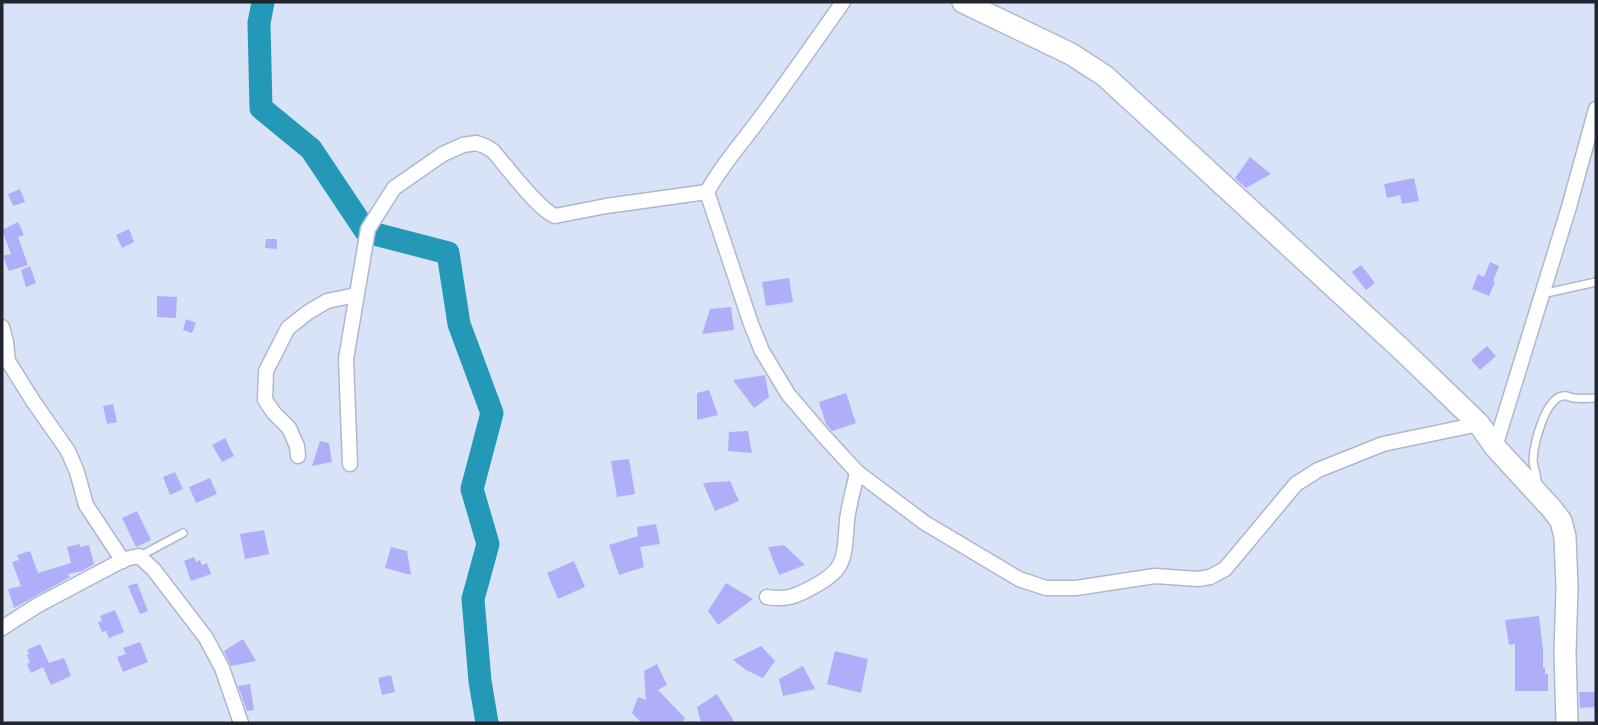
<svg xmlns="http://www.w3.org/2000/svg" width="1598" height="725" font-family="'DejaVu Sans',sans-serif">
<rect width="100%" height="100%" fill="#d8e3f8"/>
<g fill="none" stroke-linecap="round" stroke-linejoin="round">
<g stroke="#2499b7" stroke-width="23">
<path d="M263,2L259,23L261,108L311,149L365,230"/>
<path d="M371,233L448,253L459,324L492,413L472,489L488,544L473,599L480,681L487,723"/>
</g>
</g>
<g fill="#afaef9">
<path d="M1250,157L1271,174L1246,188L1235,178Z"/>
<path d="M1414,178L1419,201L1402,204L1400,195L1387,198L1384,184Z"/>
<path d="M20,189L25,202L13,206L8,194Z"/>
<path d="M18,222L24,235L18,237L28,265L9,271L3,256L11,254L2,230Z"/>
<path d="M129,229L134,242L122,248L116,235Z"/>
<path d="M266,239H277V249L265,248Z"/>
<path d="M1490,262L1499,266L1493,281L1495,282L1489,296L1472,289L1478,274L1484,277Z"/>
<path d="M1361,265L1375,283L1366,290L1352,272Z"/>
<path d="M30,266L36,283L26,287L21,270Z"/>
<path d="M789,278L793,302L766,306L762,282Z"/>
<path d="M157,296L177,297L176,318L157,317Z"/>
<path d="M731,307L734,330L702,334L710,309Z"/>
<path d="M186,319L196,323L192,333L183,330Z"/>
<path d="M1487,346L1496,356L1480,370L1471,360Z"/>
<path d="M765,375L769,397L754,408L733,380Z"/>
<path d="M709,390L718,415L697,420V393Z"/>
<path d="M846,393L856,423L832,431L826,424L819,402Z"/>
<path d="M113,404L117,422L107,424L103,406Z"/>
<path d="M748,431L752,453L728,451L729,432Z"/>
<path d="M225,438L234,456L222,462L212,445Z"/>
<path d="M320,441L329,443L332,462L312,466Z"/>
<path d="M629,459L635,494L617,497L611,461Z"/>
<path d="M175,472L183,489L170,495L163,477Z"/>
<path d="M210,478L217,494L196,503L189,487Z"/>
<path d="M730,481L739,501L715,511L703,483Z"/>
<path d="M137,511L151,540L136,547L122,518Z"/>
<path d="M656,524L660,544L640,547L644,567L619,575L609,545L638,536L637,527Z"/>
<path d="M264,530L269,554L245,559L240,534Z"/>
<path d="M80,544V547L89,545L94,564L82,571L68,574L70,577L14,608L8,589L21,586L12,562L19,560L17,555L30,551L38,573L71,563L67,547Z"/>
<path d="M784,545L805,565L779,575L768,547Z"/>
<path d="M391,547L407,551L411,575L385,568Z"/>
<path d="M194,557L196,562L200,560L202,565L207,563L211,574L191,581L184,561Z"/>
<path d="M574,561L585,587L558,599L547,573Z"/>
<path d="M137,583L148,611L140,614L128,586Z"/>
<path d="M726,583L753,599L718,625L708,611Z"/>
<path d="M115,610L124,632L109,638L106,631L102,632L98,622L102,621L100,616Z"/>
<path d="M1539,616L1543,649V668H1545V674H1548V691H1515V644L1509,645L1505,620Z"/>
<path d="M243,639L256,661L231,666L224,651Z"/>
<path d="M140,642L148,662L123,672L117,657L126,654L123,648Z"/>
<path d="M40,644L49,663L64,658L71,676L51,685L43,667L31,673L27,664L30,662L27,655L29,654L27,650Z"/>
<path d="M761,646L775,661L763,678L746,670L733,660Z"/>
<path d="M835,651L868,659L861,693L827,684Z"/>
<path d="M657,664L667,685L658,690L685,718L682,723H642L632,713L638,697L646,700L644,671Z"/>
<path d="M803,666L815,689L783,696L779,679Z"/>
<path d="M391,675L395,692L382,695L378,678Z"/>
<path d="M250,684L254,710L247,711L238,686Z"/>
<path d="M1579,692H1595V707L1580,708Z"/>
<path d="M717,694L735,723H701L697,707Z"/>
</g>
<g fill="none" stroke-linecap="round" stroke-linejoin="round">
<defs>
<g id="lane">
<path d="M1542,294L1596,282"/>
<path d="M1537,487C1539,477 1533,469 1533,459C1534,444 1545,398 1563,396C1569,395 1567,397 1574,398C1581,399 1589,398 1596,398"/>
<path d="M140,556L183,533"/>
</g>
<g id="street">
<path d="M843,2C815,42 787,82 758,121C741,144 721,166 707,192L751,324L762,351L788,394L823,435L857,472L925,523L1019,579L1046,588H1076L1155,576L1198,579L1210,577L1225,569L1296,484L1318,470L1383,444L1479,424"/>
<path d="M2,327L6,342L8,361L33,401L68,451L77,472L86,505L123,561"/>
<path d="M1495,447L1569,207L1596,109"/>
<path d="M298,456L297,446L289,428L274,413L265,400L266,371L288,328L307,313L327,301L356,295"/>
<path d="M350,464L346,359L368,229L394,188L443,154L463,145L476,143L485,146L493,151C506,166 539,210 555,216L606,206L707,192"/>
<path d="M767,597C784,600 794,597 809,589C847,570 844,559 847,520C849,504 854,488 857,472"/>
<path d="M2,628L38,605L125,559L139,556L154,570L206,638L222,668L241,723"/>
</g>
<path id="secondary" d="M963,2L1071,54L1105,76L1400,348L1479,424L1495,447L1552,509L1561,521L1565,537L1567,587L1565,653L1567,723"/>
</defs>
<use href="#lane" stroke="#aeb8cc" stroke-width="10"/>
<use href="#street" stroke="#aeb8cc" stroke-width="17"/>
<use href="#secondary" stroke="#aeb8cc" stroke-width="24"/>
<use href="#lane" stroke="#fff" stroke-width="7"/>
<use href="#street" stroke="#fff" stroke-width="14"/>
<use href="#secondary" stroke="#fff" stroke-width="21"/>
</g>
<rect width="1598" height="725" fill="none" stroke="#21252d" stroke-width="7"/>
</svg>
